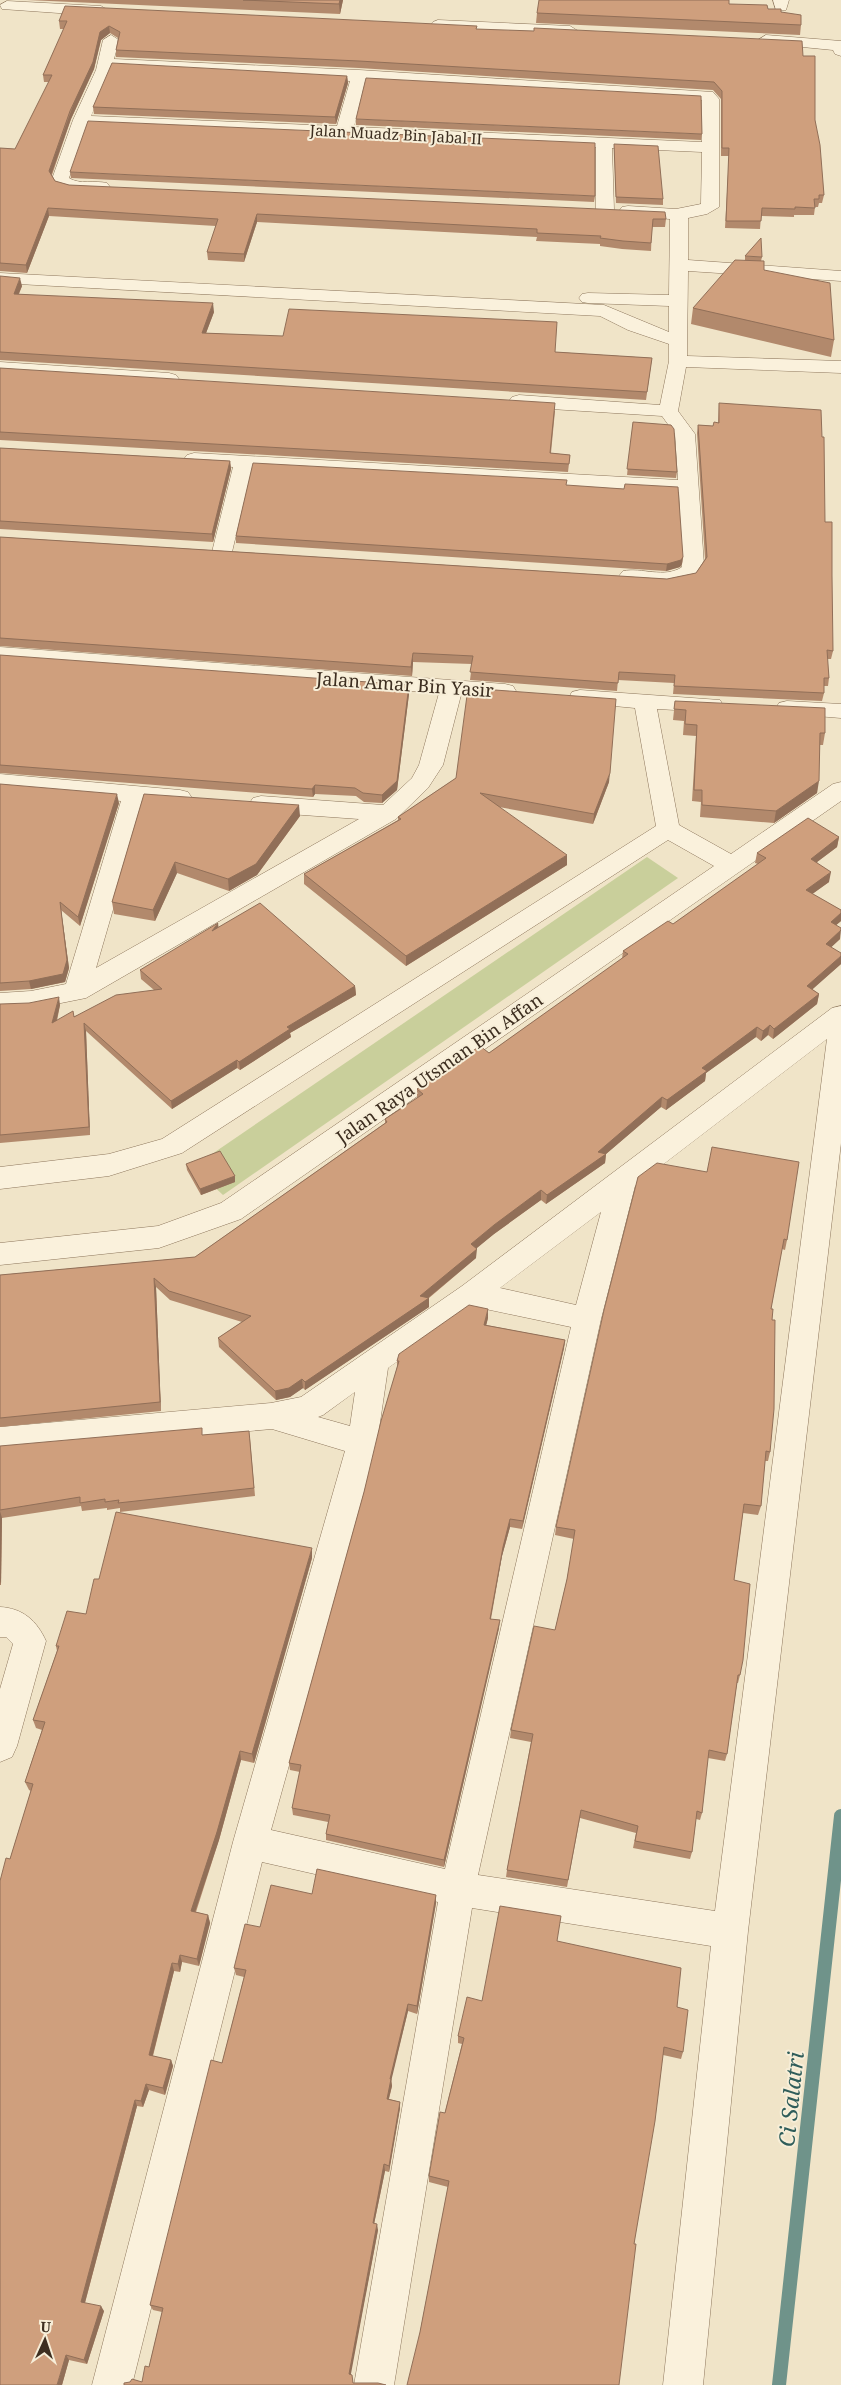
<svg xmlns="http://www.w3.org/2000/svg" width="841" height="2385" font-family="'Noto Serif',serif">
<rect width="100%" height="100%" fill="#f0e4c8"/>
<path fill="#c9cf9b" d="M647,857L678,878L223,1195L193,1167Z"/>
<g fill="none" stroke-linecap="round" stroke-linejoin="round">
<path stroke="#6f938a" stroke-width="14" d="M779,2385L841,1816"/>
<defs>
<g id="street">
<path d="M773,0H789L786,10H776Z"/>
<path d="M7,1L101,6L109,11L101,16L2,9L0,5Z"/>
<path d="M438,20L570,26L578,31L570,36L433,28L430,25L433,22Z"/>
<path d="M111,35L119,40L114,59L359,70L713,92L719,99V207L707,214L688,218V260L841,271V281L688,271L687,356L841,361V373L686,367L678,411L695,434L704,565C688,592 650,587 623,581L619,576L623,571C642,567 664,579 682,567L679,492L252,468L232,552L229,556L222,558L215,556L212,552L233,467L187,463L184,459L187,455L194,453L678,480L675,434L662,416L519,407L512,405L509,401L512,397L519,395L660,405L669,361V344L628,330L600,316L0,283V273L604,305L669,332V306L588,303L582,302L579,298L582,294L588,293L669,295L670,219L628,216L622,215L619,211L622,207L628,206L676,209L701,204L702,152L612,148L614,210L611,214H599L596,210V147L87,125L69,178C80,185 94,180 107,183L110,187L107,191C90,195 63,195 52,179L73,120L96,70L103,40ZM112,68L350,81L337,126L91,116ZM365,82L702,100V142L354,127Z"/>
<path d="M766,35L841,41V56L835,54L833,50L761,43L758,40Z"/>
<path d="M0,362L169,373L176,375L179,379L176,383L169,385L0,374Z"/>
<path d="M0,647L505,684L513,686L516,691L513,696L505,698L461,695L443,765L428,788L396,819L86,998L31,1009L0,1011V993L31,991L66,984L121,801L0,790V774L180,790L188,792L192,798L188,804L180,806L144,803L96,968L359,819L261,812L253,810L249,804L253,798L261,796L383,805L412,778L419,765L439,693L0,661Z"/>
<path d="M580,690L720,700L723,705L720,710L712,712L657,709L679,825L731,854L833,784L841,782V801L241,1219L159,1248L0,1265V1243L158,1226L221,1203L714,866L668,840L182,1153L109,1176L0,1189V1167L109,1154L162,1139L656,826L635,708L572,702L569,697L572,692Z"/>
<path d="M787,701L841,704V718L779,713L776,708L779,703Z"/>
<path d="M841,1006V1143L748,1931L703,2385H663L711,1946L472,1908L394,2385H354L438,1902L262,1862L132,2385H92L233,1842L345,1451L272,1429L0,1453V1427L271,1403L301,1397L462,1286L832,1008ZM827,1039L715,1911L478,1875L601,1319L635,1186ZM601,1212L576,1305L500,1288ZM476,1307L571,1327L445,1869L271,1830L363,1500L377,1443L388,1368ZM355,1392L350,1426L318,1417L323,1415Z"/>
<path d="M0,1607C23,1608 37,1621 46,1641L17,1746L12,1757L0,1762V1689L13,1644L6,1637H0Z"/>
</g>
</defs>
<use href="#street" stroke="#8d765c" stroke-width="1"/>
<use href="#street" fill="#faf1dc" fill-rule="evenodd"/>
</g>
<g fill="#b2896c">
<path d="M27,0H343L340,14Z"/>
<path d="M729,4L768,9L781,12L801,25L800,35L536,23L537,13Z"/>
<path d="M59,21L477,29L803,56L815,120L824,195L822,203H819L818,207H815L814,215H794V217L761,216L760,229L725,228L729,156H721V99L713,90L359,68L116,57V50L118,38L110,33L101,40L94,69L71,119L52,175L55,181L69,185L666,219L665,227H652L651,251L622,249L600,246V244L536,241L537,237L257,222L244,262L208,260L207,252L216,226L49,216L27,273L0,271V148L15,149L49,82H44L43,75L64,29H60Z"/>
<path d="M347,76L348,83L336,124L94,114L93,107Z"/>
<path d="M356,119L702,134L701,140L356,125Z"/>
<path d="M614,144L663,199V205L616,203Z"/>
<path d="M70,172L595,196L594,202L71,178Z"/>
<path d="M745,256L762,257L761,261L764,270L834,340L831,357L691,324L693,308L745,260Z"/>
<path d="M0,276L22,286L19,294L214,312L206,333L555,352L652,358L646,400L0,360Z"/>
<path d="M0,368L555,411L551,453L570,455L568,472L0,440Z"/>
<path d="M719,403L825,522L833,651L831,659H827L829,678L828,686H824V693L822,701L673,694L674,683L618,680L617,691L470,680L472,664L413,662L412,676L0,646V537L667,579L696,573L705,559L697,433L698,425L713,426L718,423Z"/>
<path d="M633,422L677,472L676,478L627,475Z"/>
<path d="M0,448L230,461L231,469L213,542L0,529V530Z"/>
<path d="M567,485L683,557L682,564L680,567L666,571L236,543V536Z"/>
<path d="M0,655L409,694L397,790L382,803L364,802L356,796L315,794L313,797L0,773Z"/>
<path d="M675,701L825,733L823,745H820L817,793L774,823L700,817L701,802L692,801L696,736L683,735L684,721L673,720Z"/>
<path d="M456,778L609,782L593,824L499,807L567,865L406,966L304,884V874L398,820V817Z"/>
<path d="M0,784L119,803L80,926L61,910L69,968L65,982L31,989L0,991Z"/>
<path d="M144,794L300,816L257,875L229,891L177,873L155,921L114,914L112,902Z"/>
<path d="M839,837L837,847L817,862L829,882L812,894L841,910V921L836,925L840,939L831,947L841,964L812,989L819,994L817,1004L773,1039L768,1035L761,1041L756,1037L706,1073L705,1081L666,1110L661,1107L606,1154L605,1163L546,1204L541,1200L494,1234L476,1248V1258L429,1298V1307L305,1390L303,1388L290,1397L276,1400L219,1347L218,1338L242,1322L170,1300L156,1287L161,1411L0,1427V1275L195,1257L385,1123V1119L417,1098V1089L489,1053L622,959L623,951L673,924L758,864L755,863L757,853Z"/>
<path d="M218,928L355,986L356,995L290,1033L291,1037L240,1070L237,1068L172,1109L86,1031L90,1135L0,1143V1004L60,1005L57,1021L75,1016L154,990L141,979L140,970Z"/>
<path d="M186,1164L235,1176V1182L201,1195L187,1170Z"/>
<path d="M638,1177L787,1240L785,1250L782,1249L771,1309L772,1320L770,1452L768,1461H765L761,1506L758,1515L743,1513L734,1580L740,1675L738,1683H737L727,1754L725,1761L708,1758L702,1813L700,1820L696,1819L692,1852L690,1859L633,1848L636,1833L580,1818L567,1887L506,1877L507,1870L531,1742L510,1738L511,1730L555,1630L567,1579L574,1539L555,1535L556,1527Z"/>
<path d="M488,1318L486,1325L565,1340L564,1348L522,1529L510,1527L502,1556L491,1619L499,1628L444,1867L326,1840V1834L328,1822L293,1815L292,1808L300,1772L290,1770L289,1763L364,1492L397,1367V1361Z"/>
<path d="M203,1435L250,1439L255,1496L120,1512V1508L107,1510V1508L82,1511L81,1506L2,1518L1,1585H0V1446Z"/>
<path d="M312,1558L254,1763L241,1760L219,1840L196,1912L208,1915L210,1923L199,1966L182,1962L180,1972L174,1971L153,2056L171,2060L173,2066L165,2095L149,2090L143,2107L137,2106L85,2303L104,2311L87,2364L69,2360L62,2385L10,1859L31,1791L29,1790L25,1782L42,1730L36,1728L33,1720L57,1651L56,1646L86,1614L99,1579Z"/>
<path d="M312,1894L436,1895V1903L417,2014L408,2011L391,2079L392,2086L389,2099L400,2102V2108L389,2172L385,2171L374,2224L378,2230L350,2375L353,2383L142,2382L149,2367L162,2312L153,2310L150,2305L222,2063L244,1977L236,1975L234,1968L260,1927Z"/>
<path d="M557,1941L677,2007L683,2052L681,2059L663,2055L634,2244L420,2332L448,2187L429,2182V2176L462,2044L458,2043V2036L482,2001Z"/>
</g>
<g fill="#916f58">
<path d="M340,0H343L340,14L339,4Z"/>
<path d="M109,26L110,33L101,40L94,69L71,119L50,178L49,171L100,32Z"/>
<path d="M347,76L348,83L336,124L335,117Z"/>
<path d="M48,208L49,216L27,273L26,265Z"/>
<path d="M257,214V222L244,262V254Z"/>
<path d="M20,278L22,286L15,302L14,294Z"/>
<path d="M213,303L214,312L203,341L202,333Z"/>
<path d="M230,461L231,469L213,542L212,534Z"/>
<path d="M683,557L682,564L680,567L666,571L667,564Z"/>
<path d="M413,653V662L412,676L411,667Z"/>
<path d="M409,685V694L397,790L382,803V795Z"/>
<path d="M610,773L609,782L593,824L594,814Z"/>
<path d="M819,781L817,793L774,823L776,811Z"/>
<path d="M315,785V794L313,797L312,789Z"/>
<path d="M117,794L119,803L80,926L78,917Z"/>
<path d="M299,805L300,816L257,875L229,891L228,879Z"/>
<path d="M839,837L837,847L809,868L811,859Z"/>
<path d="M567,855V865L406,966V956Z"/>
<path d="M175,862L177,873L155,921L153,910Z"/>
<path d="M831,872L829,882L804,900L806,890Z"/>
<path d="M60,902L69,968L65,982L31,989L29,981Z"/>
<path d="M841,913V921L828,932L831,922Z"/>
<path d="M218,923L219,931H212Z"/>
<path d="M841,930L840,939L824,954L826,944Z"/>
<path d="M841,956V964L805,996L807,986Z"/>
<path d="M355,986L356,995L290,1033L291,1037L240,1070L239,1062L287,1027Z"/>
<path d="M819,994L817,1004L773,1039L774,1029Z"/>
<path d="M59,997L60,1005L54,1031L52,1023Z"/>
<path d="M84,1023L86,1031L90,1135L89,1127Z"/>
<path d="M770,1025L768,1035L761,1041L763,1031Z"/>
<path d="M757,1027L756,1037L706,1073L705,1081L666,1110L667,1100L702,1068Z"/>
<path d="M237,1060V1068L172,1109L171,1101Z"/>
<path d="M662,1097L661,1107L606,1154L605,1163L546,1204L547,1195L598,1152Z"/>
<path d="M235,1176V1182L201,1195L200,1189Z"/>
<path d="M541,1190V1200L494,1234L471,1253V1244L494,1225Z"/>
<path d="M477,1249L476,1258L428,1298H429V1307L305,1390V1382L420,1296Z"/>
<path d="M154,1278L156,1287L161,1411L160,1402Z"/>
<path d="M488,1309V1318L484,1334V1325Z"/>
<path d="M565,1340L564,1348L522,1529L523,1521Z"/>
<path d="M302,1379L303,1388L290,1397L276,1400L275,1391Z"/>
<path d="M0,1511L2,1518L1,1585L0,1581Z"/>
<path d="M510,1519V1527L502,1556L489,1626L490,1619L503,1547Z"/>
<path d="M312,1548V1558L254,1763L252,1754Z"/>
<path d="M500,1620L499,1628L444,1867V1860Z"/>
<path d="M240,1751L241,1760L219,1840L193,1918L191,1911Z"/>
<path d="M436,1895V1903L417,2014V2006Z"/>
<path d="M208,1915L210,1923L199,1966L197,1959Z"/>
<path d="M180,1955L182,1962L180,1972L178,1964Z"/>
<path d="M172,1963L174,1971L151,2062L149,2055Z"/>
<path d="M408,2004V2011L390,2086V2079Z"/>
<path d="M171,2060L173,2066L165,2095L163,2088Z"/>
<path d="M391,2079L392,2086L387,2105V2099Z"/>
<path d="M146,2084L149,2090L143,2107L141,2101Z"/>
<path d="M135,2100L137,2106L84,2306L81,2302Z"/>
<path d="M400,2102V2108L389,2172V2166Z"/>
<path d="M384,2164L385,2171L373,2229V2223Z"/>
<path d="M377,2224L378,2230L350,2379L349,2374Z"/>
<path d="M101,2306L104,2311L87,2364L84,2360Z"/>
<path d="M66,2355L69,2360L62,2385H57Z"/>
</g>
<g fill="#cf9f7d" stroke="#916f58">
<path d="M243,0H340L339,4Z"/>
<path d="M539,0H729V4L767,5L768,9H781V12L801,15V25L537,13Z"/>
<path d="M65,6L477,26L476,29L534,31V28L802,41L803,56H815V120L820,145L824,195H819V199H814L815,208L795,207V209L762,208L761,221H726L729,148H722V91L714,82L359,61L116,50L120,32L109,26L100,32L93,62L70,111L49,171L55,181L69,185L665,212L666,219H653L651,243L623,241L600,238L601,236L537,233V229L257,214L244,254L207,252L218,219L48,208L26,265L0,263V148L15,149L52,75H43L67,21H59Z"/>
<path d="M112,63L347,76L335,117L93,107Z"/>
<path d="M366,78L701,96L702,134L356,119Z"/>
<path d="M88,121L595,143V196L70,172Z"/>
<path d="M614,144L658,146L663,199L616,197Z"/>
<path d="M761,238L762,257L745,256Z"/>
<path d="M735,260L764,261V270L830,283L834,340L693,308Z"/>
<path d="M0,276L20,278L14,294L213,303L202,333L283,336L289,309L557,322L555,352L652,358L647,392L0,352Z"/>
<path d="M0,368L555,403L550,453L570,455L569,464L0,432Z"/>
<path d="M719,403L821,410L822,437H824L825,522H832V576L833,651L827,650L829,678H824V693L674,686L675,675L619,672L618,683L470,672L473,656L413,653L411,667L0,638V537L667,579L696,573L707,557L698,425L713,426L714,422L719,423Z"/>
<path d="M633,422L671,425L674,429L677,472L627,469Z"/>
<path d="M0,448L230,461L212,534L0,521Z"/>
<path d="M253,463L567,480L566,485L624,489L625,484L678,487L683,557L681,560L667,564L236,536Z"/>
<path d="M0,655L409,685L397,781L382,795L363,793L355,788L315,785L312,789L0,765Z"/>
<path d="M468,688L616,699L610,773L594,814L480,793L567,855L406,956L304,874L401,819L398,817L456,778Z"/>
<path d="M675,701L825,708V733H820L819,781L776,811L702,805V790H694L697,725L685,724L686,710L674,709Z"/>
<path d="M0,784L117,794L78,917L60,902L67,960L63,974L29,981L0,983Z"/>
<path d="M144,794L299,805L256,864L228,879L175,862L153,910L112,902Z"/>
<path d="M808,818L839,837L811,859L831,872L806,890L841,910V913L831,922L841,928V930L826,944L841,953V956L807,986L819,994L774,1029L770,1025L763,1031L757,1027L702,1068L707,1071L667,1100L662,1097L598,1152L606,1154L547,1195L541,1190L494,1225L471,1244L477,1249L420,1296L429,1298L305,1382L302,1379L289,1388L275,1391L218,1338L251,1316L169,1291L154,1278L160,1402L0,1418V1275L195,1257L387,1122L385,1119L423,1094L417,1089L480,1046L489,1053L628,954L623,951L668,921L673,924L766,858L757,853Z"/>
<path d="M260,903L355,986L287,1027L290,1029L239,1062L237,1060L171,1101L84,1023L89,1127L0,1135V1004L29,1003L59,997L52,1023L73,1011L74,1017L116,995L162,989L140,970L218,923L212,931Z"/>
<path d="M712,1147L799,1162L787,1240L784,1239L771,1309H773L772,1320H775L774,1409L770,1452L766,1451L761,1506L744,1504L734,1580L750,1584L743,1660L740,1675H738L727,1754L709,1750L702,1813L697,1811L692,1852L635,1841L638,1826L581,1810L568,1880L507,1870L533,1734L511,1730L534,1626L555,1630L567,1579L575,1530L556,1527L604,1310L638,1177L657,1163L707,1172Z"/>
<path d="M220,1151L235,1176L200,1189L186,1164Z"/>
<path d="M469,1305L488,1309L484,1325L565,1340L523,1521L510,1519L503,1547L490,1619L500,1620L444,1860L326,1834L330,1815L292,1808L301,1765L289,1763L364,1492L381,1421L399,1361H397L399,1354Z"/>
<path d="M202,1428V1435L249,1431L254,1488L118,1503L119,1500L105,1502V1499L80,1503V1497L0,1510V1446Z"/>
<path d="M116,1512L312,1548L252,1754L240,1751L217,1832L191,1911L208,1915L197,1959L180,1955L178,1964L172,1963L149,2055L171,2060L163,2088L146,2084L141,2101L135,2100L81,2302L101,2306L84,2360L66,2355L57,2385H0V1881L6,1858L10,1859L33,1784L25,1782L45,1722L33,1720L59,1646H56L67,1611L86,1614L94,1579H99Z"/>
<path d="M317,1869L436,1895L417,2006L408,2004L390,2079H391L387,2099L400,2102L389,2166L384,2164L373,2223L377,2224L349,2374L352,2375L353,2383H378L386,2385H124V2383L130,2382L132,2379L142,2382L145,2366L149,2367L163,2308L150,2305L210,2064L211,2060L222,2063L246,1970L234,1968L245,1924L260,1927L271,1885L312,1894Z"/>
<path d="M500,1906L561,1916L557,1941L681,1968L677,2007L688,2010L683,2052L664,2047L655,2121L634,2244H636L619,2385H407L420,2332L449,2181L429,2176L440,2112L445,2113L464,2038L458,2036L467,1997L482,2001Z"/>
</g>
<g text-anchor="middle" dominant-baseline="central" stroke-width="4" stroke-linejoin="round" paint-order="stroke">
<g font-size="15" fill="#3d2e20" stroke="#f7eed8">
<text transform="translate(396 134) rotate(3)">Jalan Muadz Bin Jabal II</text>
</g>
<g font-size="18" fill="#3d2e20" stroke="#f7eed8">
<text transform="translate(405 684) rotate(4)">Jalan Amar Bin Yasir</text>
<text transform="translate(439 1068) rotate(-35)">Jalan Raya Utsman Bin Affan</text>
</g>
<g font-size="22" font-style="italic" fill="#2f5d5a" stroke="#f7eed8">
<text transform="translate(790 2099) rotate(-84)">Ci Salatri</text>
</g>
</g>
<g transform="translate(45 2340) rotate(3)" stroke="#f7eed8" stroke-width="4" paint-order="stroke">
<path d="M0-4L9 19L0 12L-9 19Z" fill="#3d2e20"/>
<text y="-8" font-size="14" font-weight="bold" text-anchor="middle" fill="#3d2e20">U</text>
</g>
</svg>
